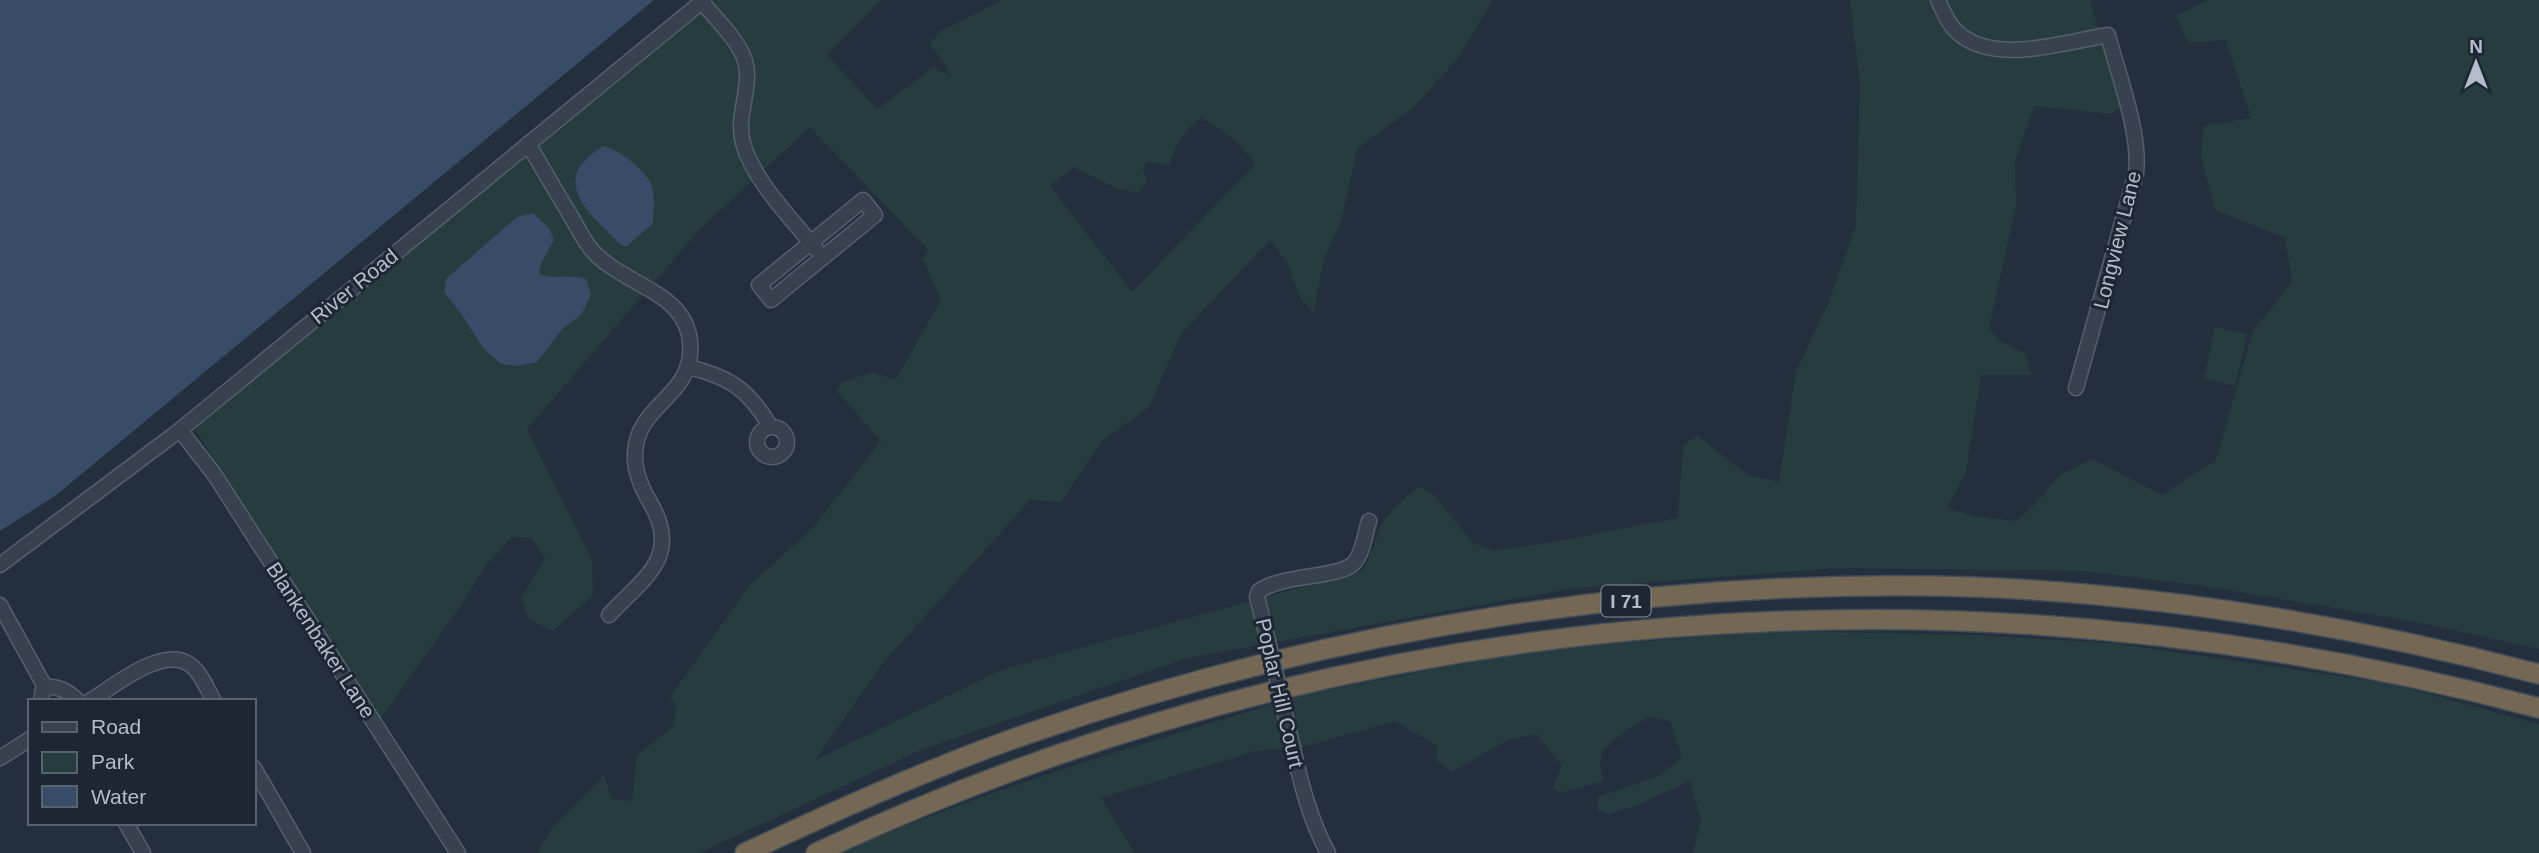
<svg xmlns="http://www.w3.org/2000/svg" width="2539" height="853" font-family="Helvetica,sans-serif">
<rect width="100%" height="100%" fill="#242f3e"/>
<g fill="#263c3f" fill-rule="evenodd">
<path d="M716,0H881L827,55L877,109L934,67L951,77L944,62L929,45L941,31L1002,0H1493L1457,59L1416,105L1357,149L1341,221L1323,261L1314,312L1301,299L1287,262L1270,240L1181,334L1149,407L1102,441L1061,502L1030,500L883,663L815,760L1004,669L1364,570L1383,521L1404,498L1420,487L1433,494L1473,543L1495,551L1571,539L1678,518L1683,446L1697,435L1748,475L1779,482L1796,371L1828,304L1856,225L1860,85L1850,0H2090L2121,108L2111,114L2034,106L2015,161L2016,206L1989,328L2000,341L2025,353L2032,375H1981L1966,472L1947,508L1978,517L2016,521L2034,505L2061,474L2093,459L2162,495L2216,460L2253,331L2292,282L2285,238L2216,210L2201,159L2203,126L2251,118L2226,40L2188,43L2176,16L2208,0H2539V649L2417,622L2204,586L2084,571L1839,568L1575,588L1187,658L921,750L699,853H537L552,828L604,776L612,799L632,801L637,755L673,727L676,705L670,697L750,585L813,528L881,441L837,391L841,383L871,372L895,380L941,301L923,259L928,250L810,127L699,230L527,429L592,561L593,595L552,631L529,619L521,598L545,558L532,538L513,537L486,565L462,604L380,719L192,425L317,323L398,261ZM1201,118L1232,137L1256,163L1132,292L1050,186L1073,167L1118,189L1138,193L1147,182L1143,168L1147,161L1169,166C1174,147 1185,128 1201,118Z"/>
<path d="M2215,327L2247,334L2235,386L2204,379Z"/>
<path d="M1774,631L1974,635L2111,643L2388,683L2539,724V853H1693L1701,819L1690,781L1635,806L1609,814L1598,810V797L1658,776L1682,758L1670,721L1648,717L1621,734L1602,751L1600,765L1603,781L1561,793L1553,788L1562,765L1536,734L1508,740L1452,772L1437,761V746L1395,721L1299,748L1286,698L1533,650Z"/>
<path d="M1275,703L1287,748L1256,751L1101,798L1135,853H840C980,791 1129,749 1275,703Z"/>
</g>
<g fill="#394c67">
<path d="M0,0H654L55,496L0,531Z"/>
<path d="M604,146C620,151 644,168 651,184C656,195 653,211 653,223L626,247C615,242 610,233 601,225C571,195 562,170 604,146Z"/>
<path d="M533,213L549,228L554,240L541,263L539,274C553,280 570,274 586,279L591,295L581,315L563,328L537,362L517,366L501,364L483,348L462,315L444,292L446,279L517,217Z"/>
</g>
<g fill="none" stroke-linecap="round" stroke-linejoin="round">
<defs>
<g id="minor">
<path d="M1938,0C1944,13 1950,28 1962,36C1999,64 2066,42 2108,35C2118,74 2141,134 2136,173L2076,388"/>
<path d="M702,2C714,17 738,40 744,58C754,85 735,115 743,143C753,180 791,218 816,249"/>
<path d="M528,144C542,167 555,190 569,213C576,224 582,238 591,249C623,288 696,291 690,355C686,398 636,407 635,454C634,472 642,489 651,504C682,558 642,579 609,615"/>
<path d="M863,200L875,215L771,300L759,285Z"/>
<path d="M688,367C730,377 748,389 770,426"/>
<circle cx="772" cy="442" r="15"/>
<path d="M180,430L214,474L458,853"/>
<path d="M0,565L180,430L704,0"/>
<path d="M0,605L45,687"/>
<path d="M1268,641L1257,597L1259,591C1283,574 1341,578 1354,563C1363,553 1365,534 1369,521"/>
<path d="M41,701L43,689C55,683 69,692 78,701"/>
<path d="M90,701C114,686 162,646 189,664C201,672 207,689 214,701"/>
<path d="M1286,718C1297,764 1305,811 1328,853"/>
<path d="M0,758L30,739"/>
<path d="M254,768L303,853"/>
<path d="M126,823L143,853"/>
</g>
<g id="highway">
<path d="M745,853C837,810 930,768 1027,734C1329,629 1653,577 1973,587C2164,594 2354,626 2539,674"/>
<path d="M816,853C1358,599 1963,555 2539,708"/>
</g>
</defs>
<use href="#minor" stroke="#565f6c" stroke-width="17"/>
<use href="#highway" stroke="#434c59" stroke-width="22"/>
<use href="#minor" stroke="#38414e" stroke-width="14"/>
<use href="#highway" stroke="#746855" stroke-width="19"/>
<defs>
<path id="minor-bridge" d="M1268,641L1286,718"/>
</defs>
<use href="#minor-bridge" stroke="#565f6c" stroke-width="17" stroke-linecap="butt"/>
<use href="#minor-bridge" stroke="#38414e" stroke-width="14"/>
</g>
<g text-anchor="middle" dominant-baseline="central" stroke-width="6" stroke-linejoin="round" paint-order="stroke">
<rect fill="#1d2633" stroke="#878f9c" stroke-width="2" x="1601.5" y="585.5" width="49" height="31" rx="5"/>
<g font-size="19" font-weight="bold" fill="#b4bcc9">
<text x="1626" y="601">I 71</text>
</g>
<g font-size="21" fill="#b4bcc9" stroke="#1d2633">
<text transform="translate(2117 240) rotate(-76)">Longview Lane</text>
<text transform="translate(354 286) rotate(-39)">River Road</text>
<text transform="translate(321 640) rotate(57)">Blankenbaker Lane</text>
<text transform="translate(1280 693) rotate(77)">Poplar Hill Court</text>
</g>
</g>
<rect x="28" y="699" width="228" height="126" fill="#1d2633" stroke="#59626f" stroke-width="2"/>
<rect x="42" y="722" width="35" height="10" fill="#38414e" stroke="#59626f" stroke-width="2"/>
<text x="91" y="734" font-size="21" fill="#b4bcc9">Road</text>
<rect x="42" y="752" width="35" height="21" fill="#263c3f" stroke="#59626f" stroke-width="2"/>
<text x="91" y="769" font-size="21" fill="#b4bcc9">Park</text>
<rect x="42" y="786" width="35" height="21" fill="#394c67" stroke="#59626f" stroke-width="2"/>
<text x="91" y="804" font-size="21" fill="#b4bcc9">Water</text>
<g transform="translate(2476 63)" stroke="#1d2633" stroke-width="5" paint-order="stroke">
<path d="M0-5L12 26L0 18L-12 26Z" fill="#b4bcc9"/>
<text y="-10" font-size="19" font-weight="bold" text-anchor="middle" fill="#b4bcc9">N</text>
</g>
</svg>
